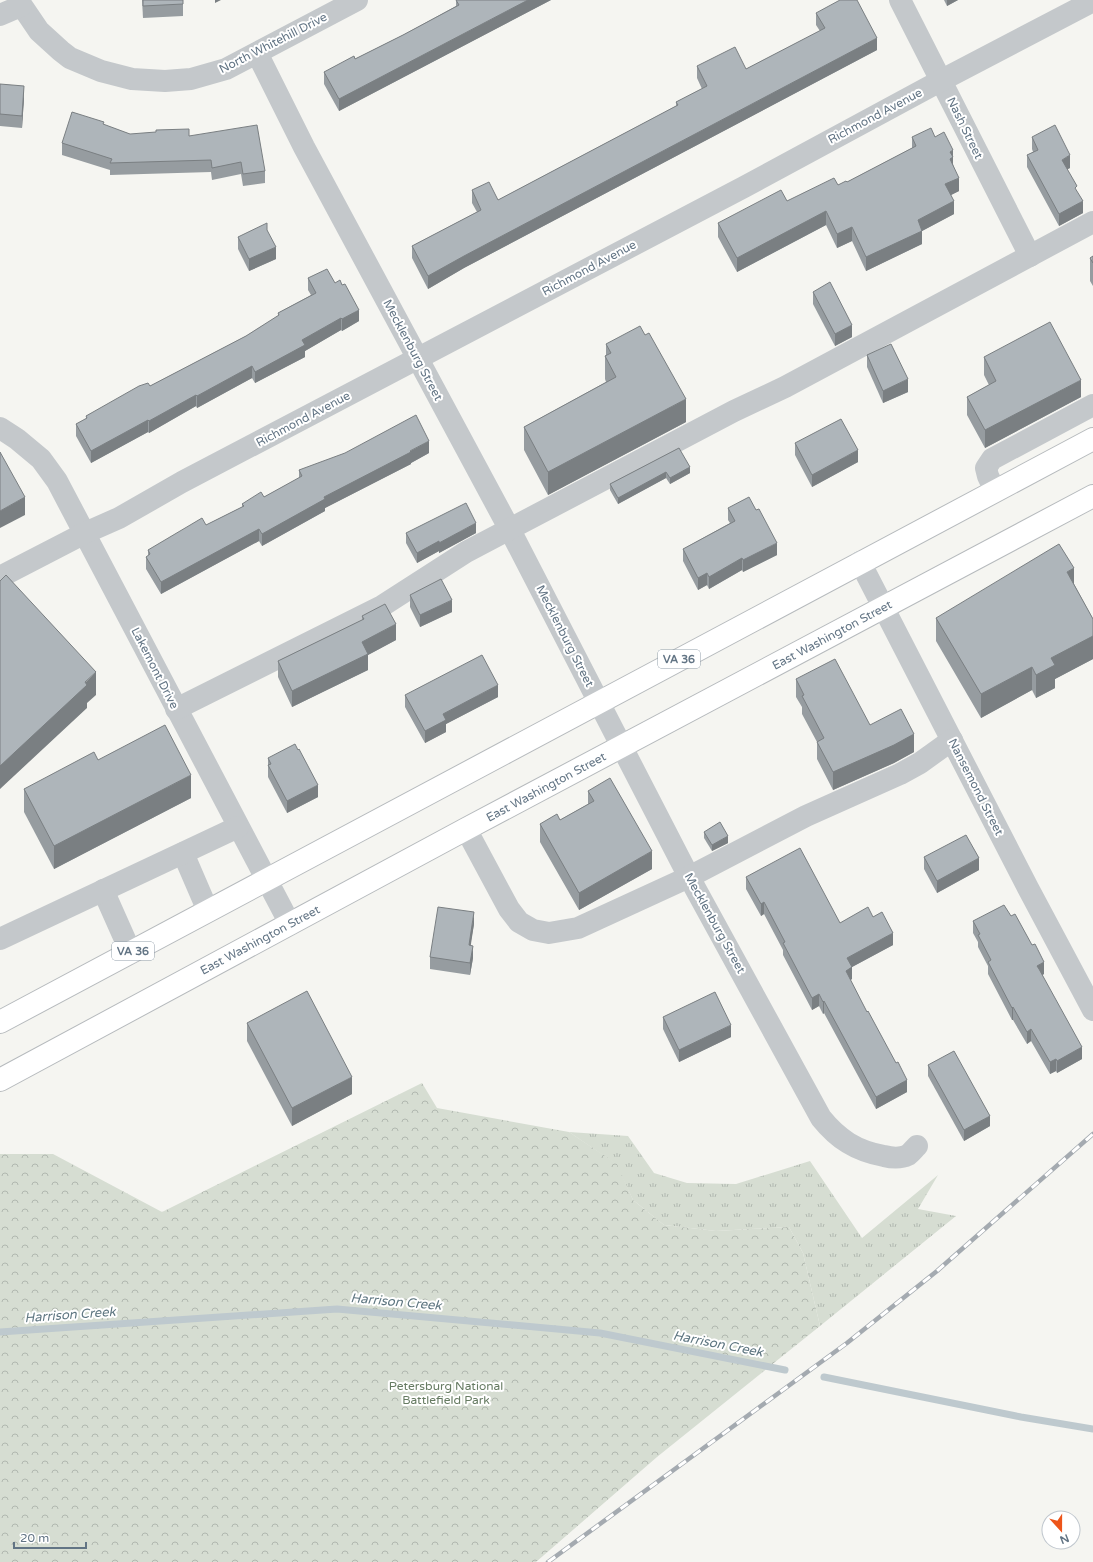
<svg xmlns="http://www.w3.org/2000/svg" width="1093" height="1562" font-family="'Varela Round',sans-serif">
<defs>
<pattern id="grass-tufts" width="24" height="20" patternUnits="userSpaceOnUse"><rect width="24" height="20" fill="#d6ddd2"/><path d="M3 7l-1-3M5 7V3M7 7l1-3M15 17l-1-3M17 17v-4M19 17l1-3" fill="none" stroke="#b1b8b0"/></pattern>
<pattern id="forest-crowns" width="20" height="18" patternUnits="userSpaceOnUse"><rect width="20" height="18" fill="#d6ddd2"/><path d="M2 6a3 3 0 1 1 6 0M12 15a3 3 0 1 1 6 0" fill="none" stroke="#b1b8b0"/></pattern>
</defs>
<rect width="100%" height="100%" fill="#f5f5f1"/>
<path fill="url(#grass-tufts)" d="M569,1132L628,1136L654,1173L687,1183L736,1184L810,1161L862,1238L938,1175L918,1209L956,1216L820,1326L803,1253L789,1227L716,1231L664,1225L633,1200L616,1164Z"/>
<path fill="url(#forest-crowns)" d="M422,1083L437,1108L569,1132L617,1164L633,1200L664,1225L716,1231L789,1227L803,1253L820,1326L657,1457L536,1562H0V1154H53L162,1212Z"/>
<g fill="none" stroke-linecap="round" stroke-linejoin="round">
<g stroke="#bec9ce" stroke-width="7">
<path d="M0,1332L337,1309L600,1333L785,1370"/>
<path d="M824,1377L1021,1417L1093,1429"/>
</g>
<defs>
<g id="highway">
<path d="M0,1022L1093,439"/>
<path d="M0,1080L466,829L1093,496"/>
</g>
</defs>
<use href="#highway" stroke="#b6babd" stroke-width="24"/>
<g stroke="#c4c8cb" stroke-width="22">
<path d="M18,0L39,31L61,51L70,58L101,71L132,79L165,81L191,79L226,69L357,0"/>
<path d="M900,0L1030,256"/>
<path d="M0,15L21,6"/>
<path d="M257,53L304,147L510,530L689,877L821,1118C838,1139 856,1151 884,1156C892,1158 900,1159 908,1155C911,1153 914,1149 917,1146"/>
<path d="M0,428L17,439L41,459L57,481L290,924"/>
<path d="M995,491L988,476L986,468L992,459L1093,405"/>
<path d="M860,562L1028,888L1093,1010"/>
<path d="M0,577L85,533L119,518L182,482L744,187L942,80L1093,1"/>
<path d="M176,709L382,606L466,552L734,411L785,387L1093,222"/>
<path d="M466,829L509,909L519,922L533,930L549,933L578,928L689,877L806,816L900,774L920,763L952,740"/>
<path d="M183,853L208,911"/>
<path d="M103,890L131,953"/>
<path d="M0,939L238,827"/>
</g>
<use href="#highway" stroke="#fff" stroke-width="22"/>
<defs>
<path id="rail" d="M548,1562L847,1343L937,1271L1093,1134"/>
</defs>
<use href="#rail" stroke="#a4aab0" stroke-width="4.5"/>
<use href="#rail" stroke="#fff" stroke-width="3" stroke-dasharray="9" stroke-linecap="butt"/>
</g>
<g fill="#969ca0">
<path d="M142,0H183V16L143,18Z"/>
<path d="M456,0H551L339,111L324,84V72L355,59L403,35L456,6Z"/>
<path d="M944,0H958L947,6Z"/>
<path d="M816,13L877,50L464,268L428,289L412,258V246L477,212L472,203V190L498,200L676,106V102L702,89L697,78V66L746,69L820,31L816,25Z"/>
<path d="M0,84L24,98L22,128L0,126Z"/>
<path d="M104,125L130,134L189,136L265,171V183L243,186L241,174L212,180L211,172L110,175V170L62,155V143Z"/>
<path d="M912,137H935L953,164L959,191L951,195L954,214L922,231V244L866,271L852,241L837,248L826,225L737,272L718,237V223L847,182L912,148Z"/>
<path d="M1032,137L1070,168L1067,169L1083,213L1059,226L1027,167V155L1033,152L1032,149Z"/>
<path d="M267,230L276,259L249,271L238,249V237Z"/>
<path d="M1093,256V286L1090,281V258Z"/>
<path d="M308,278L335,283L359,321L342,331L341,330L305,351V357L255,383L252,378L197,408L196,406L149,433L148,432L91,463L76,436V424L86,419V416L150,386L246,336L278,316V313L311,295L308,290Z"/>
<path d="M813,292L852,337L835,346L813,304Z"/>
<path d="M606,344L686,422L548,495L524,450V427L606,382L605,379V356L606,355Z"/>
<path d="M867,355L908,392L883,403L867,367Z"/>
<path d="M984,357L1081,397L985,448L967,415V397L989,385L984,375Z"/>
<path d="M795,443L858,462L812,487L795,455Z"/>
<path d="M679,448L690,473L670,484L666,478L618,504L610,490V484Z"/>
<path d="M429,453L411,463V464L325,508V511L262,546L259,541L161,594L146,569V557L148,556V550L206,525L242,507V504L264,497L299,478V470Z"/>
<path d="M728,508L777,555L743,572L742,570L709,589L707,585L698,590L683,561V549L730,523L728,520Z"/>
<path d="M406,533H476L439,553V551L417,563L406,543Z"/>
<path d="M1074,584L1093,619V659L1055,679V688L1036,698L1032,690L981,718L936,641V618Z"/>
<path d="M410,595L452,612L420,627L410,607Z"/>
<path d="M362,616L396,640L368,655V670L292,707L278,677V661L362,620Z"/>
<path d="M796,679L870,725L914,752L894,763L833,790L817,759V742L802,714V707L796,697Z"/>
<path d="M405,695L498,697L446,724V732L425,743L405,707Z"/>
<path d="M268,758L318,797L287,813L268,777Z"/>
<path d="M98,760L191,798L54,869L24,812V789Z"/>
<path d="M588,791L652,869L579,910L540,842V824L560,820L588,804Z"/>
<path d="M704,832L728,843L712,851L704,838Z"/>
<path d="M924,857L979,870L937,893L924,869Z"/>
<path d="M746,877L840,923L873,917L893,945L852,967V979L850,980L907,1092L876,1109L824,1013L823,1014L819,1006L812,1010L783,955V950L764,914L761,916L746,889Z"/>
<path d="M1011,916L1044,974L1042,975L1082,1059L1057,1073L1056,1071L1050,1074L1031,1041L1027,1044L1013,1020H1012L988,974V966L978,947V942L973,933V921Z"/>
<path d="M474,924L470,946L473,958L470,975L430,969V957Z"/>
<path d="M663,1017L731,1037L679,1062L663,1029Z"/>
<path d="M247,1023L352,1094L292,1126L247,1041Z"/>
<path d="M928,1065L990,1126L964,1141L928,1076Z"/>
</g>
<g fill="#7a7f82">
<path d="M215,0H221L215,3Z"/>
<path d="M528,0H551L339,111V99Z"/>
<path d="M947,0H958L947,6Z"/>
<path d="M877,38V50L464,268L428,289V276L464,256Z"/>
<path d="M24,86V98L22,128V116Z"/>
<path d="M953,150V171L950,172V152Z"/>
<path d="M1070,155V168L1062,172V160Z"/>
<path d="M959,178V191L945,198V184Z"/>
<path d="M954,201V214L922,231V244L866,271V257L918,220Z"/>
<path d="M1083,201V213L1059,226V214Z"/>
<path d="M826,211V225L737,272V258Z"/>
<path d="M852,227V241L837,248V234Z"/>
<path d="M276,247V259L249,271V259Z"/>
<path d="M359,310V321L342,331V319Z"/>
<path d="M341,318V330L305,351V357L255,383V372L302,340Z"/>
<path d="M852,325V337L835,346V334Z"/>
<path d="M252,366V378L197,408V396Z"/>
<path d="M908,379V392L883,403V391Z"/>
<path d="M1081,380V397L985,448V430Z"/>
<path d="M196,395V406L149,433V421Z"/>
<path d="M686,399V422L548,495V472Z"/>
<path d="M148,420V432L91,463V451Z"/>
<path d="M429,441V453L411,463V464L325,508V511L262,546V534L324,497Z"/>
<path d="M858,450V462L812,487V475Z"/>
<path d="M690,467V473L670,484V478Z"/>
<path d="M666,472V478L618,504V498Z"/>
<path d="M25,497V515L0,528V511Z"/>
<path d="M476,523V533L439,553V543Z"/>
<path d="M259,529V541L161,594V582Z"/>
<path d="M439,541V551L417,563V553Z"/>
<path d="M777,543V555L743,572V560Z"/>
<path d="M742,558V570L709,589V577Z"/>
<path d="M1074,568V591L1067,572Z"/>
<path d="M707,573V585L698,590V578Z"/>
<path d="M452,600V612L420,627V615Z"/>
<path d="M396,624V640L368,655V670L292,707V691L362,642Z"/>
<path d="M1093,636V659L1055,679V688L1036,698V675L1051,658Z"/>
<path d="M1032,667V690L981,718V694Z"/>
<path d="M96,672V695L87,703V708L0,789V766Z"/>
<path d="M498,685V697L446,724V732L425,743V731L443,714Z"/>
<path d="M914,734V752L894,763L833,790V772Z"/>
<path d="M191,775V798L54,869V846Z"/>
<path d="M318,785V797L287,813V801Z"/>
<path d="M728,836V843L712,851V845Z"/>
<path d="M652,851V869L579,910V893Z"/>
<path d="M979,858V870L937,893V881Z"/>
<path d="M764,902V914L761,916V904Z"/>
<path d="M474,912V924L469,957V945Z"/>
<path d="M893,933V945L852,967V979L846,983V971L847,958Z"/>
<path d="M473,946V958L470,975V963Z"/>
<path d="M1044,962V974L1037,978V966Z"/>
<path d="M819,994V1006L812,1010V998Z"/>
<path d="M824,1001V1013L823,1014V1002Z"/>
<path d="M1013,1007V1020H1012V1008Z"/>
<path d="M731,1025V1037L679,1062V1050Z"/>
<path d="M1031,1029V1041L1027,1044V1032Z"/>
<path d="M1082,1047V1059L1057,1073V1061Z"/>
<path d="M1056,1059V1071L1050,1074V1062Z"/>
<path d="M352,1077V1094L292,1126V1108Z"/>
<path d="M907,1080V1092L876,1109V1097Z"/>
<path d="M990,1116V1126L964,1141V1130Z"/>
</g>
<g fill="#aeb5ba" stroke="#7a7f82">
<path d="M143,0H183V4L143,6Z"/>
<path d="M456,0H528L339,99L324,72L354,56L355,59L403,35L459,5Z"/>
<path d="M840,0H857L877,38L464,256L428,276L412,246L481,210L472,190L489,182L498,200L678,105L676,102L707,86L697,66L735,47L746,69L825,28L816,13Z"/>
<path d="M0,84L24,86L22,116L0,114Z"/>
<path d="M72,112L104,122L103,124L130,134L156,132V130L189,129V136L257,125L265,171L243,174L241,162L212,168L211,160L110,163L112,159L62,143Z"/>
<path d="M1055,125L1070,155L1062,160L1077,186L1075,188L1083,201L1059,214L1027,155L1038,150L1032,137Z"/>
<path d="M931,128L935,137L944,132L953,150L950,152L953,157L950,159L959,178L945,184L954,201L918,220L922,231L866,257L852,227L837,234L826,211L737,258L718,223L781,190L787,201L834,178L838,185L846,181L847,182L916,146L912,137Z"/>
<path d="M267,223V230L276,247L249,259L238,237Z"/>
<path d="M1093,256V263L1090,258Z"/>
<path d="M327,269L335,283L340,280L342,285L345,284L359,310L342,319L341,318L302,340L305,345L255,372L252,366L197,396L196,395L149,421L148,420L91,451L76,424L87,418L86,416L139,386L148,383L150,386L246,336L279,315L278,313L316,293L308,278Z"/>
<path d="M830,282L852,325L835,334L813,292Z"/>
<path d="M1050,322L1081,380L985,430L967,397L996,381L984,357Z"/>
<path d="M640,326L645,335L649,333L686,399L548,472L524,427L616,377L605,356L611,353L606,344Z"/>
<path d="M891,344L908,379L883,391L867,355Z"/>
<path d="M416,415L429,441L410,451L411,452L324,497L325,499L262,534L259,529L161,582L146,557L150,554L148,550L202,518L206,525L244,506L242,504L261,492L264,497L302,476L299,470L345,453Z"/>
<path d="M841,419L858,450L812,475L795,443Z"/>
<path d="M679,448L690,467L670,478L666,472L618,498L610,484Z"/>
<path d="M0,452L25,497L0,511Z"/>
<path d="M749,497L756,510L759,509L777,543L743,560L742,558L709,577L707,573L698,578L683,549L735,521L728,508Z"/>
<path d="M466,503L476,523L439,543V541L417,553L406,533Z"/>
<path d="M1059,544L1074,568L1067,572L1093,619V636L1051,658L1055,665L1036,675L1032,667L981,694L936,618Z"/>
<path d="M6,575L96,672L85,682L87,685L0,766V581Z"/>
<path d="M441,579L452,600L420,615L410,595Z"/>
<path d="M385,604L396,624L362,642L368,654L292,691L278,661L364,619L362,616Z"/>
<path d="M482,655L498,685L443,714L446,720L425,731L405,695Z"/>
<path d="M835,659L870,725L901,709L914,734L894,745L833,772L817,742L824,738L802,696L804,695L796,679Z"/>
<path d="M165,725L191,775L54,846L24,789L94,752L98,760Z"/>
<path d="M295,744L298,750L299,749L318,785L287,801L268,765L271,764L268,758Z"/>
<path d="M610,778L652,851L579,893L540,824L557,814L560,820L594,801L588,791Z"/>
<path d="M720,822L728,836L712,845L704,832Z"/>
<path d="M966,835L979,858L937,881L924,857Z"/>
<path d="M800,848L840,923L868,907L873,917L882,912L893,933L847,958L852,967L846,971L867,1012L868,1011L896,1063L898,1062L907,1080L876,1097L824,1001L823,1002L819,994L812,998L783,943L785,942L764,902L761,904L746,877Z"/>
<path d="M1004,905L1011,916L1015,914L1032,945L1035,944L1044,962L1037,966L1039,969L1082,1047L1057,1061L1056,1059L1050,1062L1031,1029L1027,1032L1013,1007L1012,1008L988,962L991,960L978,935L980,934L973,921Z"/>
<path d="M438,907L474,912L469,945L473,946L470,963L430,957Z"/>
<path d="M307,991L352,1077L292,1108L247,1023Z"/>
<path d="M715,992L731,1025L679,1050L663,1017Z"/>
<path d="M954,1051L990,1116L964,1130L928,1065Z"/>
</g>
<g text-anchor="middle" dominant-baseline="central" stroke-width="4" stroke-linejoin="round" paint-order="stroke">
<g fill="#fff" stroke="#919ea9" stroke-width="1">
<rect x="658" y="650" width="42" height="18" rx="3"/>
<rect x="112" y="942" width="42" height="18" rx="3"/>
</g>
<g font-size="11" font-weight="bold" fill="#627484">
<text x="679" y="659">VA 36</text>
<text x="133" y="951">VA 36</text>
</g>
<g font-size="12" fill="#627484" stroke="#fff">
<text transform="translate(273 43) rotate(-27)">North Whitehill Drive</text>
<text transform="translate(875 116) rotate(-28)">Richmond Avenue</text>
<text transform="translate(965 128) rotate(64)">Nash Street</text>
<text transform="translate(589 268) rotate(-28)">Richmond Avenue</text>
<text transform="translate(413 350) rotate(62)">Mecklenburg Street</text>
<text transform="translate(303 419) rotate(-28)">Richmond Avenue</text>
<text transform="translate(832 635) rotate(-28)">East Washington Street</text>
<text transform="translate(565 636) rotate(63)">Mecklenburg Street</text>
<text transform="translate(155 668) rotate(63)">Lakemont Drive</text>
<text transform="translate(546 787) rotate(-28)">East Washington Street</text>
<text transform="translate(976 787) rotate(63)">Nansemond Street</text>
<text transform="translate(715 923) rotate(61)">Mecklenburg Street</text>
<text transform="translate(260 940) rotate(-28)">East Washington Street</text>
</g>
<g font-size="12" fill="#667b62" stroke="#fff">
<text x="446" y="1386">Petersburg National<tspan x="446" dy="14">Battlefield Park</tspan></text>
</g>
<g font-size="13" font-style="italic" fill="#5e7681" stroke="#fff">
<text transform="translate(396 1302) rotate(5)">Harrison Creek</text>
<text transform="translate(70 1315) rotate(-4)">Harrison Creek</text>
<text transform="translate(718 1344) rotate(11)">Harrison Creek</text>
</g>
</g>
<g transform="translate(1061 1530) rotate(159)"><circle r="19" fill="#ffffff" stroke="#c0c7ce"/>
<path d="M0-3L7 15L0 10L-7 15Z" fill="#ed551a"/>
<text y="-6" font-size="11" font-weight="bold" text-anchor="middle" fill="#627484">N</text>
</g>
<path d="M14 1542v6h72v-6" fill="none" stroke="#627484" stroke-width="2"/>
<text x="20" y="1542" font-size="12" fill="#627484" stroke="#ffffff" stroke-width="3" paint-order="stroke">20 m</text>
</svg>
